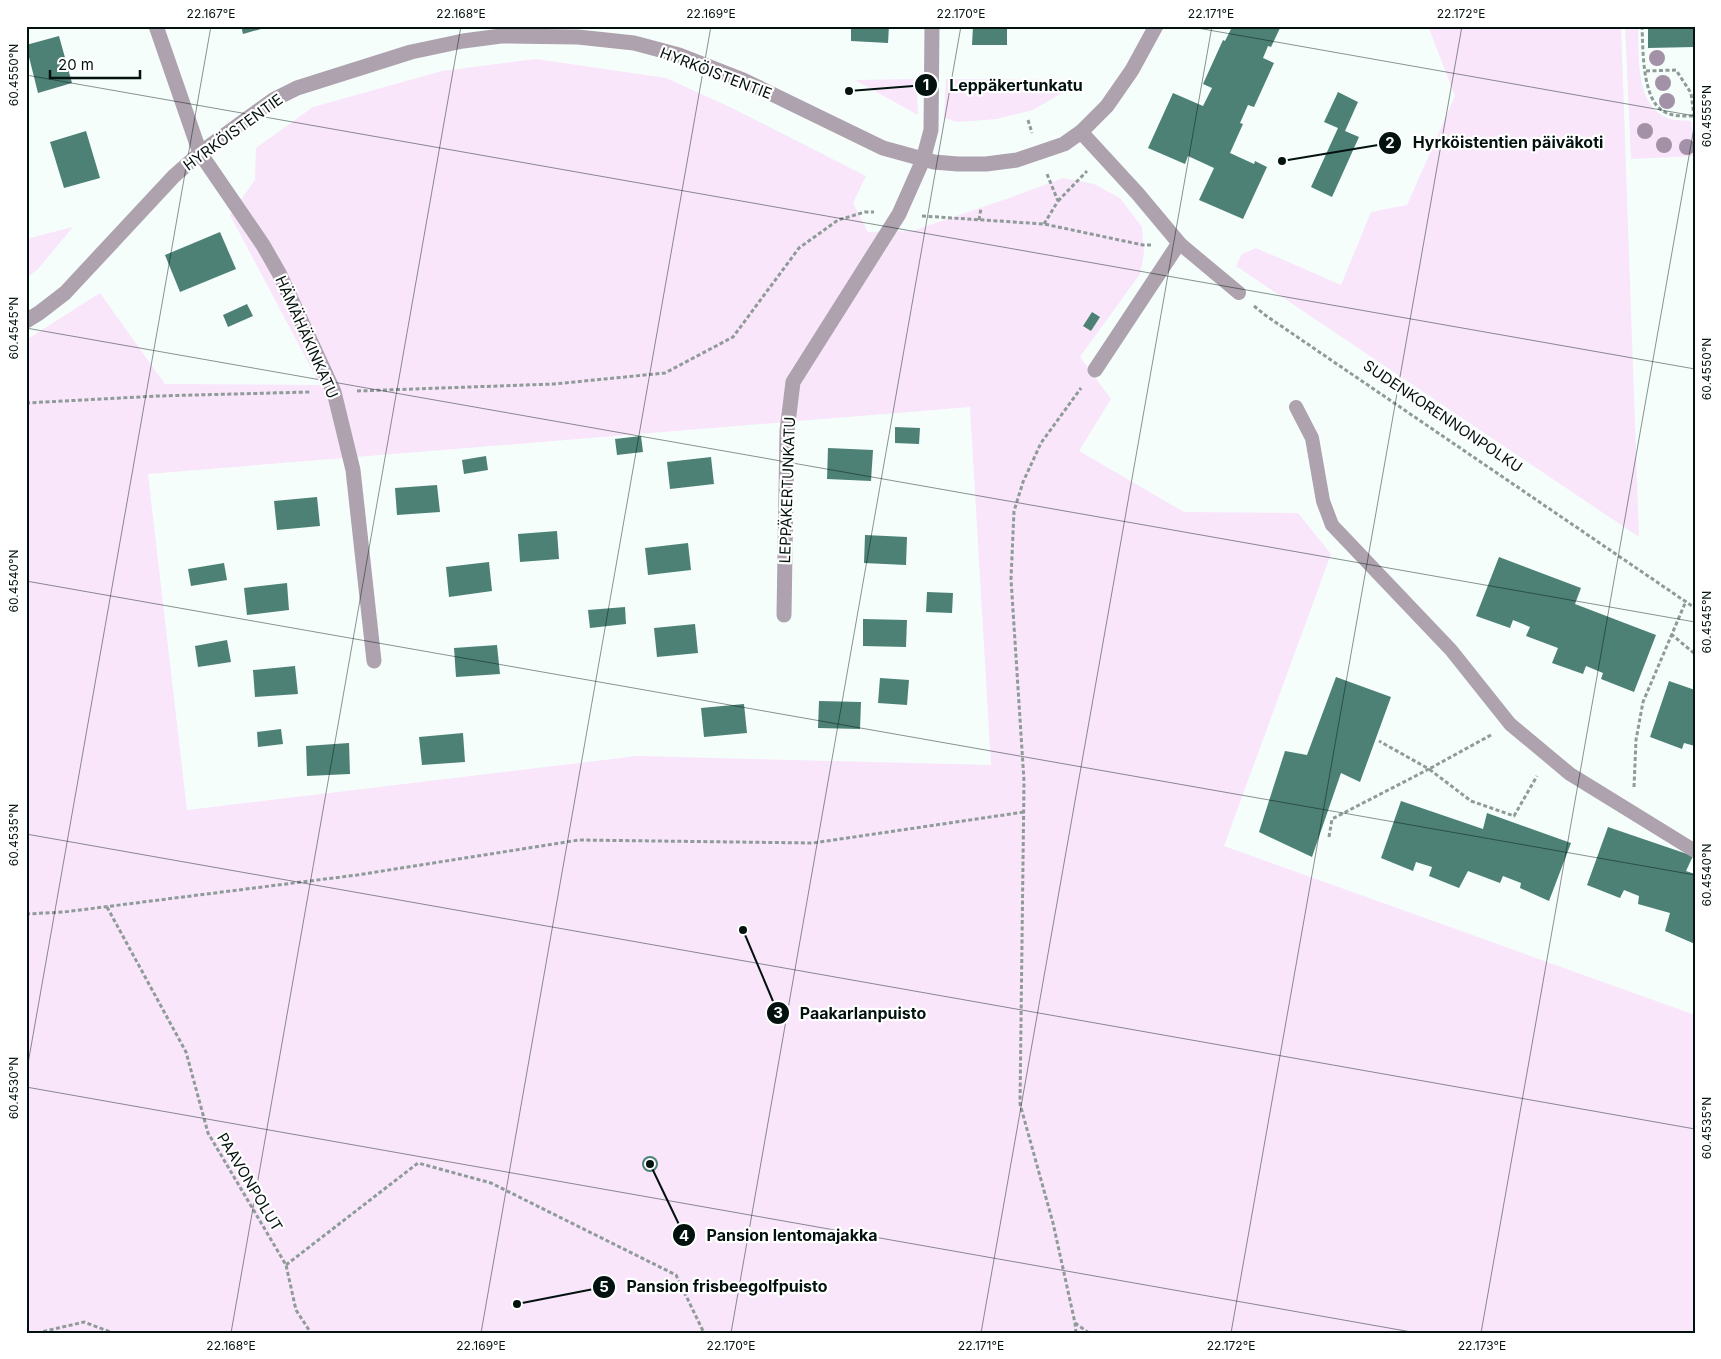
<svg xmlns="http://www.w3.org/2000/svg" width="1721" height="1359" font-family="Inter,sans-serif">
<rect width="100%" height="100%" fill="#f5fefb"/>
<g fill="#f9e6fb" fill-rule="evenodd">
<path d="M1428,26H1621L1639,537L1236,266L1242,254L1256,248L1341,285L1371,212L1407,205L1455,96Z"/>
<path d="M1625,26H1638C1639,55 1635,105 1667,118C1675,121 1683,120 1691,121L1695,138V156L1631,159Z"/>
<path d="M536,59L666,78L732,108L866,176L853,203L868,232L912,231L1012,197L1063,178L1094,184L1120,198L1142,227L1144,254L1140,274L1080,357L1111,399L1079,451L1184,512L1298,513L1331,554L1224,846L1695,1015V1333H26V340L100,293L165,384L320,385L230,215L255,180L256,148L313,107L442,71ZM970,407L991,765L637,756L187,810L148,474Z"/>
<path d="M916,79L918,115L855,80Z"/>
<path d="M946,79L1084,80L1033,110L997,119L958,122L944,118Z"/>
<path d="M73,227L37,270L26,278V239Z"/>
</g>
<g fill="#4d8176">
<path d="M241,26H268V27L243,34Z"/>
<path d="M851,26H889L888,43L851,41Z"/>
<path d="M973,26H1007V45H972Z"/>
<path d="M1225,26H1281L1271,47L1268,46L1263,58L1274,63L1254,107L1248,105L1240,123L1243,124L1230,153L1254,164L1255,161L1267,167L1243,219L1199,200L1214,168L1188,156L1185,164L1148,148L1173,93L1203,106L1212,88L1203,84L1223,40L1225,41L1231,29Z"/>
<path d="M1648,26H1695V47L1648,48Z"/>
<path d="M59,36L72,83L38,93L26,45Z"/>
<path d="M1338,92L1358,102L1345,131L1359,137L1332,197L1311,187L1338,128L1324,122Z"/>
<path d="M86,131L100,178L64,188L50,142Z"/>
<path d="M220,232L236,269L180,292L165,255Z"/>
<path d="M247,304L253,316L228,327L223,315Z"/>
<path d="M1092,312L1100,317L1091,331L1083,326Z"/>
<path d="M895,427L920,428L919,444L895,443Z"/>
<path d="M641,436L643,452L617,455L615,439Z"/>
<path d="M828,448L873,450L871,481L827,479Z"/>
<path d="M486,456L488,470L464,474L462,460Z"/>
<path d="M711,457L714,484L670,489L667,462Z"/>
<path d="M437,485L440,512L397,515L395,488Z"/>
<path d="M317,497L320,526L277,530L274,501Z"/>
<path d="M557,531L559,559L520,562L518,534Z"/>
<path d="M865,535L907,537L906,565L864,563Z"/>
<path d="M688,543L691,570L648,575L645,548Z"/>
<path d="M1499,557L1581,588L1575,604L1656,635L1634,692L1601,679L1603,673L1586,666L1583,674L1552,663L1558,648L1526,636L1530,627L1513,620L1510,628L1476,616Z"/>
<path d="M489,562L492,591L449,597L446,567Z"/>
<path d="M224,563L227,580L191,586L188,569Z"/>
<path d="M287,583L289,610L247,615L244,588Z"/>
<path d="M927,592L953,593L952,613L926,612Z"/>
<path d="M625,607L626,624L590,628L588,610Z"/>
<path d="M863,619L907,620L906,647L863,646Z"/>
<path d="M695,624L698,653L657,657L654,628Z"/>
<path d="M227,640L231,662L198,667L195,646Z"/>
<path d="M497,645L500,674L456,677L454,648Z"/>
<path d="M295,666L298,694L255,697L253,670Z"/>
<path d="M1336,677L1391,697L1360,782L1341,773L1312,857L1259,832L1285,751L1307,755Z"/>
<path d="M880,678L909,680L907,705L878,703Z"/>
<path d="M1669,681L1695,690V746L1684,743L1682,749L1650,737Z"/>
<path d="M819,701L861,702L860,729L818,728Z"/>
<path d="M744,704L747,733L704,737L701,708Z"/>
<path d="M281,729L283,744L258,747L257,732Z"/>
<path d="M463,733L465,762L422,765L419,737Z"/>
<path d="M349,743L350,774L307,776L306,746Z"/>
<path d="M1401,801L1483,829L1487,813L1571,843L1549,901L1520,888L1521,883L1503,876L1500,883L1468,871L1459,888L1429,876L1432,867L1416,862L1413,871L1381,858Z"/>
<path d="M1608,827L1693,856L1686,871L1695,874V944L1665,931L1670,913L1638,904L1639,896L1624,890L1620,898L1587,885Z"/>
<circle cx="650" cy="1164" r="8"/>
</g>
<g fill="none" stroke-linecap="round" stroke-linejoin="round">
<g stroke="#8f9b98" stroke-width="3" stroke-dasharray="4 2.5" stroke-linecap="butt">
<path d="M1642,26C1643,49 1642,99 1663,111C1673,117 1684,116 1694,116L1695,119"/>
<path d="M1646,71L1676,70L1691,93L1694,116"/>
<path d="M1028,120L1032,133"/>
<path d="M1058,201L1087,171"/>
<path d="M922,216L1044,224L1143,245H1151"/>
<path d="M979,220L981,208"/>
<path d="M1044,224L1058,201L1047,174"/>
<path d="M1254,306L1265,315L1695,608"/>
<path d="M357,391L554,384L665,373L733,337L799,248L838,220L865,212H874"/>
<path d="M26,403L158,396L310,392"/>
<path d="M1671,634L1695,654"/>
<path d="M1491,735L1429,769L1471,801L1514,816L1537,776"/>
<path d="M1634,787L1636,740L1643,702L1686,601"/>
<path d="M1329,837L1332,819L1429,769L1379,741"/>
<path d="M107,907L186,1052L208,1133L286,1265L296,1310L311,1333"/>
<path d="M26,914L64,912L357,875L579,840L813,843L1024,812"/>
<path d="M286,1265L418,1163L491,1183L676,1275L704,1333"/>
<path d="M1075,1323L1089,1333"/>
<path d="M37,1333L84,1322L113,1333"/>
<path d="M1076,1333L1075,1323L1053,1223L1020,1104L1024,781L1011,579L1014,511L1023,482L1041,443L1081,388"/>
</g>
<g stroke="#ada2ae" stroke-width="14">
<path d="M1179,243L1239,293"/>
<path d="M1296,407L1312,438L1323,501L1332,525L1451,650L1510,724L1570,774L1695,851"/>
</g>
<g stroke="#ada2ae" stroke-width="15">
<path d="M156,26L200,153L263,245L279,273L334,392L353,470L374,661"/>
<path d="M1081,132L1138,194L1179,243L1095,370"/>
<path d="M26,321L39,313L65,293L174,176L200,153L273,100L297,88L411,52L463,41L501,36L578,37L634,43L679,55L743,80L883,148L934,162L958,164H986L1017,160L1064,144L1081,132L1107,106L1132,70L1156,26"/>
<path d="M784,615L787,431L793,382L899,214L923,160L931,130L932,26"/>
</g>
</g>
<g fill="#a391a8">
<circle cx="1657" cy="58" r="8"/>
<circle cx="1663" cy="83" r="8"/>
<circle cx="1667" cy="101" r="8"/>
<circle cx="1645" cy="131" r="8"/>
<circle cx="1664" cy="145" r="8"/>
<circle cx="1687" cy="147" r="8"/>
</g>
<path fill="none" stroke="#03120f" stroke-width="1" stroke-opacity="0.45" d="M1186,26L1695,116M26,75L1695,369M26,328L1695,622M26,581L1695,875M26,834L1695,1129M26,1075L211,26M26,1087L1417,1333M231,1333L461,26M481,1333L711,26M731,1333L961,26M981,1333L1212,26M1231,1333L1462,26M1481,1333L1695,122"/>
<g text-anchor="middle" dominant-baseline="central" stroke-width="4.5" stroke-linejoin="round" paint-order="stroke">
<g font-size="15" fill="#03120f" stroke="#fff">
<text transform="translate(716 73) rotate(21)">HYRKÖISTENTIE</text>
<text transform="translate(233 132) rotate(-36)">HYRKÖISTENTIE</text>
<text transform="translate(307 337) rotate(66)">HÄMÄHÄKINKATU</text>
<text transform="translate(1443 416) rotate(34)">SUDENKORENNONPOLKU</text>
<text transform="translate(787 490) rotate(-88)">LEPPÄKERTUNKATU</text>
<text transform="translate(250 1182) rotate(59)">PAAVONPOLUT</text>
</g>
</g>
<path fill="none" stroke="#03120f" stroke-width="2" d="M849 91L926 85M1282 161L1390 143M743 930L778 1013M650 1164L684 1235M517 1304L604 1287"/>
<g fill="#03120f" stroke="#fff" stroke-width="2">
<circle cx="849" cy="91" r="5"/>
<circle cx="1282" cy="161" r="5"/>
<circle cx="743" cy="930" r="5"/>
<circle cx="650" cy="1164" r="5"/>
<circle cx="517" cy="1304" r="5"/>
<circle cx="926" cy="85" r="12"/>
<circle cx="1390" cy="143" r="12"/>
<circle cx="778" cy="1013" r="12"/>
<circle cx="684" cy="1235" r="12"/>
<circle cx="604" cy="1287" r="12"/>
</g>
<g font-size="15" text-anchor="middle" font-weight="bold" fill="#fff">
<text x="926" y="90">1</text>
<text x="1390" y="148">2</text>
<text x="778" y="1018">3</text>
<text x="684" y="1241">4</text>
<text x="604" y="1292">5</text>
</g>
<g font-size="16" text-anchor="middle" font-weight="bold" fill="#03120f" stroke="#fff" stroke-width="4.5" stroke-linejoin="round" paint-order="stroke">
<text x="1016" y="91">Leppäkertunkatu</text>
<text x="1508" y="148">Hyrköistentien päiväkoti</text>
<text x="863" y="1019">Paakarlanpuisto</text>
<text x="792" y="1241">Pansion lentomajakka</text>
<text x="727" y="1292">Pansion frisbeegolfpuisto</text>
</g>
<rect width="1721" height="1359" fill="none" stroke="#ffffff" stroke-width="55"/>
<path d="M50 70v8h90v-8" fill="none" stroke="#03120f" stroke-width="2.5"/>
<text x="58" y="70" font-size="15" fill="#03120f" stroke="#ffffff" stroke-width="4" paint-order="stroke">20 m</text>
<rect x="28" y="28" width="1666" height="1304" fill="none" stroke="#03120f" stroke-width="2"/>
<g font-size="12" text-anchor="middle" fill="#03120f">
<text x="211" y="18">22.167°E</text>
<text x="461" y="18">22.168°E</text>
<text x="711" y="18">22.169°E</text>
<text x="961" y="18">22.170°E</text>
<text x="1211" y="18">22.171°E</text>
<text x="1461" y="18">22.172°E</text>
<text transform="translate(14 75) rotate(-90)" y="4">60.4550°N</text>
<text transform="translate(1707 116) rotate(-90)" y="4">60.4555°N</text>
<text transform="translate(14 328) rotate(-90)" y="4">60.4545°N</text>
<text transform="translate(1707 369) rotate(-90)" y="4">60.4550°N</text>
<text transform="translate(14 581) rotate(-90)" y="4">60.4540°N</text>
<text transform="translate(1707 622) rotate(-90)" y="4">60.4545°N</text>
<text transform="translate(14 835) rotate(-90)" y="4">60.4535°N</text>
<text transform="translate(1707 875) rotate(-90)" y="4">60.4540°N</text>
<text transform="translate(14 1088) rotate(-90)" y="4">60.4530°N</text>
<text transform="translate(1707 1128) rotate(-90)" y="4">60.4535°N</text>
<text x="231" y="1350">22.168°E</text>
<text x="481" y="1350">22.169°E</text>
<text x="731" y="1350">22.170°E</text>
<text x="981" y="1350">22.171°E</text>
<text x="1231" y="1350">22.172°E</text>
<text x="1482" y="1350">22.173°E</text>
</g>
</svg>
